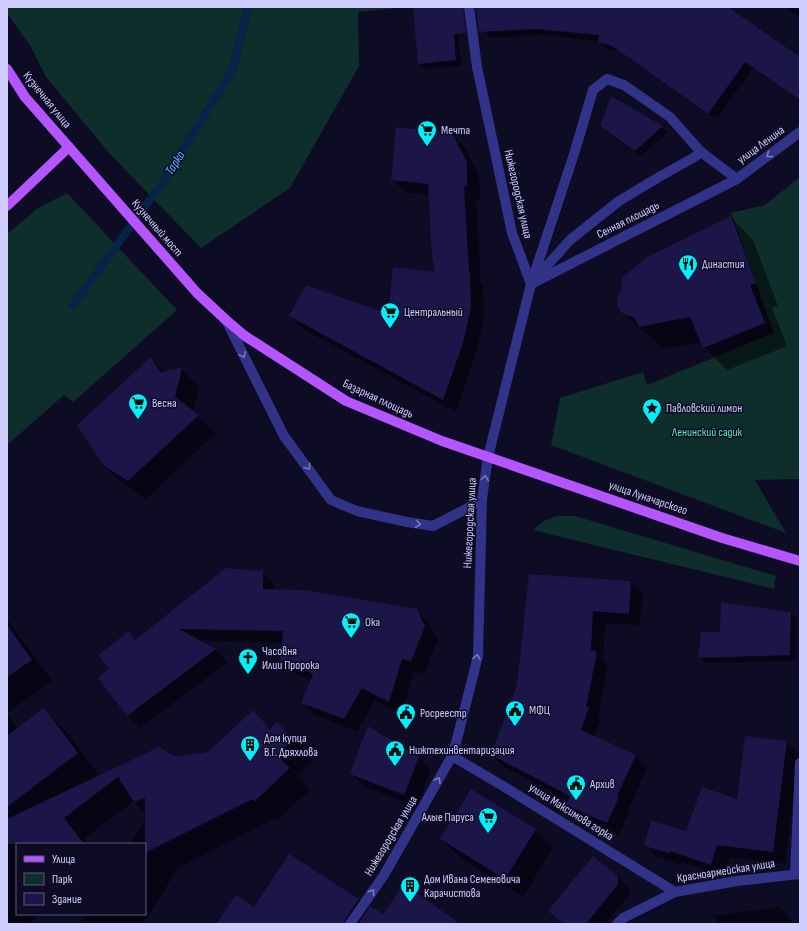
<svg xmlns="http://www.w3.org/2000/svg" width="807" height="931" font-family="'Sofia Sans Condensed',sans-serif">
<rect width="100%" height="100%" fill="#0e0b24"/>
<g fill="#0e2e2b">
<path d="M7,7H406L358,12L359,66L290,188L201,248L109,153L46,77L31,47L7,13Z"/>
<path d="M800,177V479L755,480L786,533L551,445L560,398L643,372L647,385L774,333L731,213L765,205Z"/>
<path d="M67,193L177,310L73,402L64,395L7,445V234L38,208Z"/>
<path d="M556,516H575L776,576L774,589L533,530L544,521Z"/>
</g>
<g fill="#0007">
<path d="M454,7L457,10L461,66L425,69L419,63Z"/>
<path d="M487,7H727L800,58V101L753,68L718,117H711L620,52L606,49L598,41L544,35L491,38L484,31Z"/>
<path d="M786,7H800V16L791,12Z"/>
<path d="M611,97L662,127L668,132L641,156L607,132L601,126Z"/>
<path d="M452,134L465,147L479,176L480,199H476L481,284L483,285L484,320L475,356L456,412L303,329L290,316H389L436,273L430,195L405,192L392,179Z"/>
<path d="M731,217L753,240L778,306L772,308L787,346L727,370L704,347L701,342L663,349L652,338L646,334L622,311Z"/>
<path d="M151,358L164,372L181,369L199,386L193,412L216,433L146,499L122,483L103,465Z"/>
<path d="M262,572L275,585V591L416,610L429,623L438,640L424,674L414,671L401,714L375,700L357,732L315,715L302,702L311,680L294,673L281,660L283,643L201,641L216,649L228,662L140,728L128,715L111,669L129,633L136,640Z"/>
<path d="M530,575L631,582L643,594L640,625L605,623L603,660L608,665L598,718L600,720L594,738L635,756L647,768L629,808L630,809L619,835L579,816L567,804L569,801L504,767L492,755L518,685Z"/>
<path d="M791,613L797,619L796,661L705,663L699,657L721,633Z"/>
<path d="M7,619L52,681L7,713Z"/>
<path d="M44,710L65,730L98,774L94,778L182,761L208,753L252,711L271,729L277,723L313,760L297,776L310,790L276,821L274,819L178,868L143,924H80L86,914H145V844H130L148,816L134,801L84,839L88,844H17V914H41L28,924H7V714L18,729Z"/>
<path d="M369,727L419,758L431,770L417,807L363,786L351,773Z"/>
<path d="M786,742L799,754L785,864L730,857L723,876L682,862V865L657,857L645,845L687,832L738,800Z"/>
<path d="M535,830L553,848L523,897L459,857L441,839Z"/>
<path d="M289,855L359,900L369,910L383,915L457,924H217L255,909Z"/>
<path d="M618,877L629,888V896L605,924H561L562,923L549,911Z"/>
<path d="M779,907L791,920L792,924H719L713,916Z"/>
</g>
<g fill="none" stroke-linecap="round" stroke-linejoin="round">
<path stroke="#062348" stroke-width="8" d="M73,305L163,182L232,71L248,7"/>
</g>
<g fill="#1c1547">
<path d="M413,7H463L466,33L454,34L456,60L418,64Z"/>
<path d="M476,7H728L800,57V100L745,62L708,114L612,46L598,42L599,35L536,29L479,32Z"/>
<path d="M611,96L663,126L635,151L600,126Z"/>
<path d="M396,127L452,133L467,162V186H464L469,271H470L471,307L463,343L443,400L289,316L306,285L388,314L393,267L435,272L432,257L428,184L391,180Z"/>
<path d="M731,216L756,283L750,285L765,323L703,348L690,317L639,327L634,317L626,315L621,312L618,307L617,301L618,295L621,291L622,278L647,257Z"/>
<path d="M151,357L160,372L182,368L175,397L199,415L128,481L103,465L77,425Z"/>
<path d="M226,568L263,571V589L305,590L417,609L425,626L411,661L402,659L389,702L362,688L344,719L301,703L313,674L280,660L283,631L179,629L216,649L127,716L98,678L109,669L98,655L129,631L135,640Z"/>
<path d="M529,574L631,581L629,614L593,611L591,650L597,652L586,707H589L581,730L636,755L617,796L619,797L607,823L566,805L570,796L491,755L517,685Z"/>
<path d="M721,602L791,612L790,655L698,658L701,632H720Z"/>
<path d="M7,625L32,660L7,677Z"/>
<path d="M44,708L78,753L7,807V736Z"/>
<path d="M253,710L270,729L277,722L293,739L277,755L290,768L255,801L253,799L145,853V798L134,802L118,777L64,818L84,844H7V819L159,747L176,757L208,752Z"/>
<path d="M368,726L419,757L404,795L350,774Z"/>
<path d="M745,736L787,741L773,852L717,845L711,865L670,851L669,853L644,846L651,821L686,831L702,787L737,799Z"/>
<path d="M471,789L536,829L505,879L440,839Z"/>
<path d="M289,854L359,899L345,920L344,924H216L236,895L254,907Z"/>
<path d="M593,856L618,876V884L586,924H564L548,911Z"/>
<path d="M404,884L460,924H358L370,906L383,914Z"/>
</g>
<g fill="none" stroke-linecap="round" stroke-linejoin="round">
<g stroke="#313388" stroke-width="10">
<path d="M469,7L477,67L512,233L531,284"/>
<path d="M535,279L570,240L619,201L659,177L693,158L701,152"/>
<path d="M531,284L737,179L800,132"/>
<path d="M226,320L284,436L331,500L357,511L407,522L433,526L466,509L482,499"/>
<path d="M452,756L503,786L675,892"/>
<path d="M795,874L800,763"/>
<path d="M350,924L384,875L452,756L456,743L478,656L482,499L488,457L531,284L574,154L593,90L607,79L624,85L670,117L701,152L737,179"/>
<path d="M617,924L623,918L675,892L737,881L800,874"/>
</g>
<g stroke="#b455ff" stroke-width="10">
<path d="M7,69L25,97L197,293L226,320L245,336L346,401L442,441L722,538L800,561"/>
<path d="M7,206L69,147"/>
</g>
</g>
<defs><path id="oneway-chevron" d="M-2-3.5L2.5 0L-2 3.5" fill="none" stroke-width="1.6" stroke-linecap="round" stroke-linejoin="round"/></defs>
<g stroke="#7979be">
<use href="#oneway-chevron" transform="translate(769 155) rotate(144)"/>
<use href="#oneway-chevron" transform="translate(243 355) rotate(64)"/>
<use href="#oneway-chevron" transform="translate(308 467) rotate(53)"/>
<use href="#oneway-chevron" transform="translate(485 478) rotate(-82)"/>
<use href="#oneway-chevron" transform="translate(418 524) rotate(8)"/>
<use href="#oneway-chevron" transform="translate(477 657) rotate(-81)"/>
<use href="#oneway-chevron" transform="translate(438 780) rotate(-60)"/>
<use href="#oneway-chevron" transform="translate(372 892) rotate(-55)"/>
</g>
<defs>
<symbol id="supermarket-pin" viewBox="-11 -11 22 30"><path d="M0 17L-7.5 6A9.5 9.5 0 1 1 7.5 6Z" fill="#00f1f9" stroke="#0e0b24"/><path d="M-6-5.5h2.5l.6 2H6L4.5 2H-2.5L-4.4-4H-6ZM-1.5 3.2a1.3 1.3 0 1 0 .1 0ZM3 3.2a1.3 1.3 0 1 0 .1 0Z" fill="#111"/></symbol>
<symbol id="restaurant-pin" viewBox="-11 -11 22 30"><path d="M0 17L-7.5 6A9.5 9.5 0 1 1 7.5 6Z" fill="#00f1f9" stroke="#0e0b24"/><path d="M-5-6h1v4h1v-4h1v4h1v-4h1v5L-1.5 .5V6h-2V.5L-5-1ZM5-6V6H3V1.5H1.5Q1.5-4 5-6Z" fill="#111"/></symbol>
<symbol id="sight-pin" viewBox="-11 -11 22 30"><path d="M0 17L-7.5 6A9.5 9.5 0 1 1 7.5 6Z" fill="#00f1f9" stroke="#0e0b24"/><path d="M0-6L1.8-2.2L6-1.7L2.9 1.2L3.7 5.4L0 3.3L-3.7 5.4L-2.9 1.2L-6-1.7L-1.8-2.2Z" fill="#111"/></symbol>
<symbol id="church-pin" viewBox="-11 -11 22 30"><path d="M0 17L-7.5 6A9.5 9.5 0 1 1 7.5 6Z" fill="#00f1f9" stroke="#0e0b24"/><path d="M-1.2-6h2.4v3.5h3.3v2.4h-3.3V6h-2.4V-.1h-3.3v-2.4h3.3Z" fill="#111"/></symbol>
<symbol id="civic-pin" viewBox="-11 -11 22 30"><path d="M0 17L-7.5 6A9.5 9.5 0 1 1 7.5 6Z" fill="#00f1f9" stroke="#0e0b24"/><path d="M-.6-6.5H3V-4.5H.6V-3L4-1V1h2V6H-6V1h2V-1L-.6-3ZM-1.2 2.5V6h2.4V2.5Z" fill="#111"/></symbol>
<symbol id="building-pin" viewBox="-11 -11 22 30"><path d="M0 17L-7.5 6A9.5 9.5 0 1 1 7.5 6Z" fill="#00f1f9" stroke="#0e0b24"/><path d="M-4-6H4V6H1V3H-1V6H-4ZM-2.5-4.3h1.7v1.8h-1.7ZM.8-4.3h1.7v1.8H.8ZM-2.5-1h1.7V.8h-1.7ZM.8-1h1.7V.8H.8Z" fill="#111"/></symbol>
</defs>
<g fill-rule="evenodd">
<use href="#supermarket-pin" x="416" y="119" width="22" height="30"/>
<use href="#restaurant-pin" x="677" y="253" width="22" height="30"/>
<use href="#supermarket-pin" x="379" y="301" width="22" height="30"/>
<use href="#supermarket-pin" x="127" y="392" width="22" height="30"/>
<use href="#sight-pin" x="641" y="397" width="22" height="30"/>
<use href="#supermarket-pin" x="340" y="611" width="22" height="30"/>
<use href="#church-pin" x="237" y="647" width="22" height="30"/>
<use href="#civic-pin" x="504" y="699" width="22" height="30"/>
<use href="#civic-pin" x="395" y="702" width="22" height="30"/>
<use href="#building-pin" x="239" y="734" width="22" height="30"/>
<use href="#civic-pin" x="384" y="739" width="22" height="30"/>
<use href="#civic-pin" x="565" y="773" width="22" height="30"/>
<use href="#supermarket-pin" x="477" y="806" width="22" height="30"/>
<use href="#building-pin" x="399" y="875" width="22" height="30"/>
</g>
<g text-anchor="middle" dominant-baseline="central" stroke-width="3" stroke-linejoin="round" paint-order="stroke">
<g font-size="12" fill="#d0ceff" stroke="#0e0b24">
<text transform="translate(47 100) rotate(51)">Кузнечная улица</text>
<text transform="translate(761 145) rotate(-36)">улица Ленина</text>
<text transform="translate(518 194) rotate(77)">Нижегородская улица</text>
<text transform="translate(628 220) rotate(-27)">Сенная площадь</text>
<text transform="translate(157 228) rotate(49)">Кузнечный мост</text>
<text transform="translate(378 399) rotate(25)">Базарная площадь</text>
<text transform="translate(648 498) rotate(19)">улица Луначарского</text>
<text transform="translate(470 523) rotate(-87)">Нижегородская улица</text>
<text transform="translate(571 812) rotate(32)">улица Максимова горка</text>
<text transform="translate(391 836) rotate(-59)">Нижегородская улица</text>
<text transform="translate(726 871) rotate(-9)">Красноармейская улица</text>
</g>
<g font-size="12" fill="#d0ceff" stroke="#0e0b24" text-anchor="start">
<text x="441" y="130">Мечта</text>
<text x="702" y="264">Династия</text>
<text x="404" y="312">Центральный</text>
<text x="152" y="403">Весна</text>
<text x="666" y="408">Павловский лимон</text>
<text x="365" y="622">Ока</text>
<text x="262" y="651">Часовня<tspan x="262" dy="14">Илии Пророка</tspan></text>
<text x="529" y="710">МФЦ</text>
<text x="420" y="713">Росреестр</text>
<text x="264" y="738">Дом купца<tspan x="264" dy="14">В.Г. Дряхлова</tspan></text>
<text x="409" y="750">Нижтехинвентаризация</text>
<text x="590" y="784">Архив</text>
<text x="474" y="817" text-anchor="end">Алые Паруса</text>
<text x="424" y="879">Дом Ивана Семеновича<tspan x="424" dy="14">Карачистова</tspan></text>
</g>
<g font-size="12" fill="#4decba" stroke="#0e0b24">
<text x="707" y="432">Ленинский садик</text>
</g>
<g font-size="13" font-style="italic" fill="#5cbeff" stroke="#0e0b24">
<text transform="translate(175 163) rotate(-58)">Тарка</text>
</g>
</g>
<rect width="807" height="931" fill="none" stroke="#d0ceff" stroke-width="16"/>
<rect x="16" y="843" width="130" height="72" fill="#0e0b24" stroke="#5c597c"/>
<rect x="24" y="856" width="20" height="6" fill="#b455ff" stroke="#5c597c"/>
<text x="52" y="863" font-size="12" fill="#d0ceff">Улица</text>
<rect x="24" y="873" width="20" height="12" fill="#0e2e2b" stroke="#5c597c"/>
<text x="52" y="883" font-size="12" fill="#d0ceff">Парк</text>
<rect x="24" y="893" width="20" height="12" fill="#1c1547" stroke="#5c597c"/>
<text x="52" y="903" font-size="12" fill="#d0ceff">Здание</text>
</svg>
